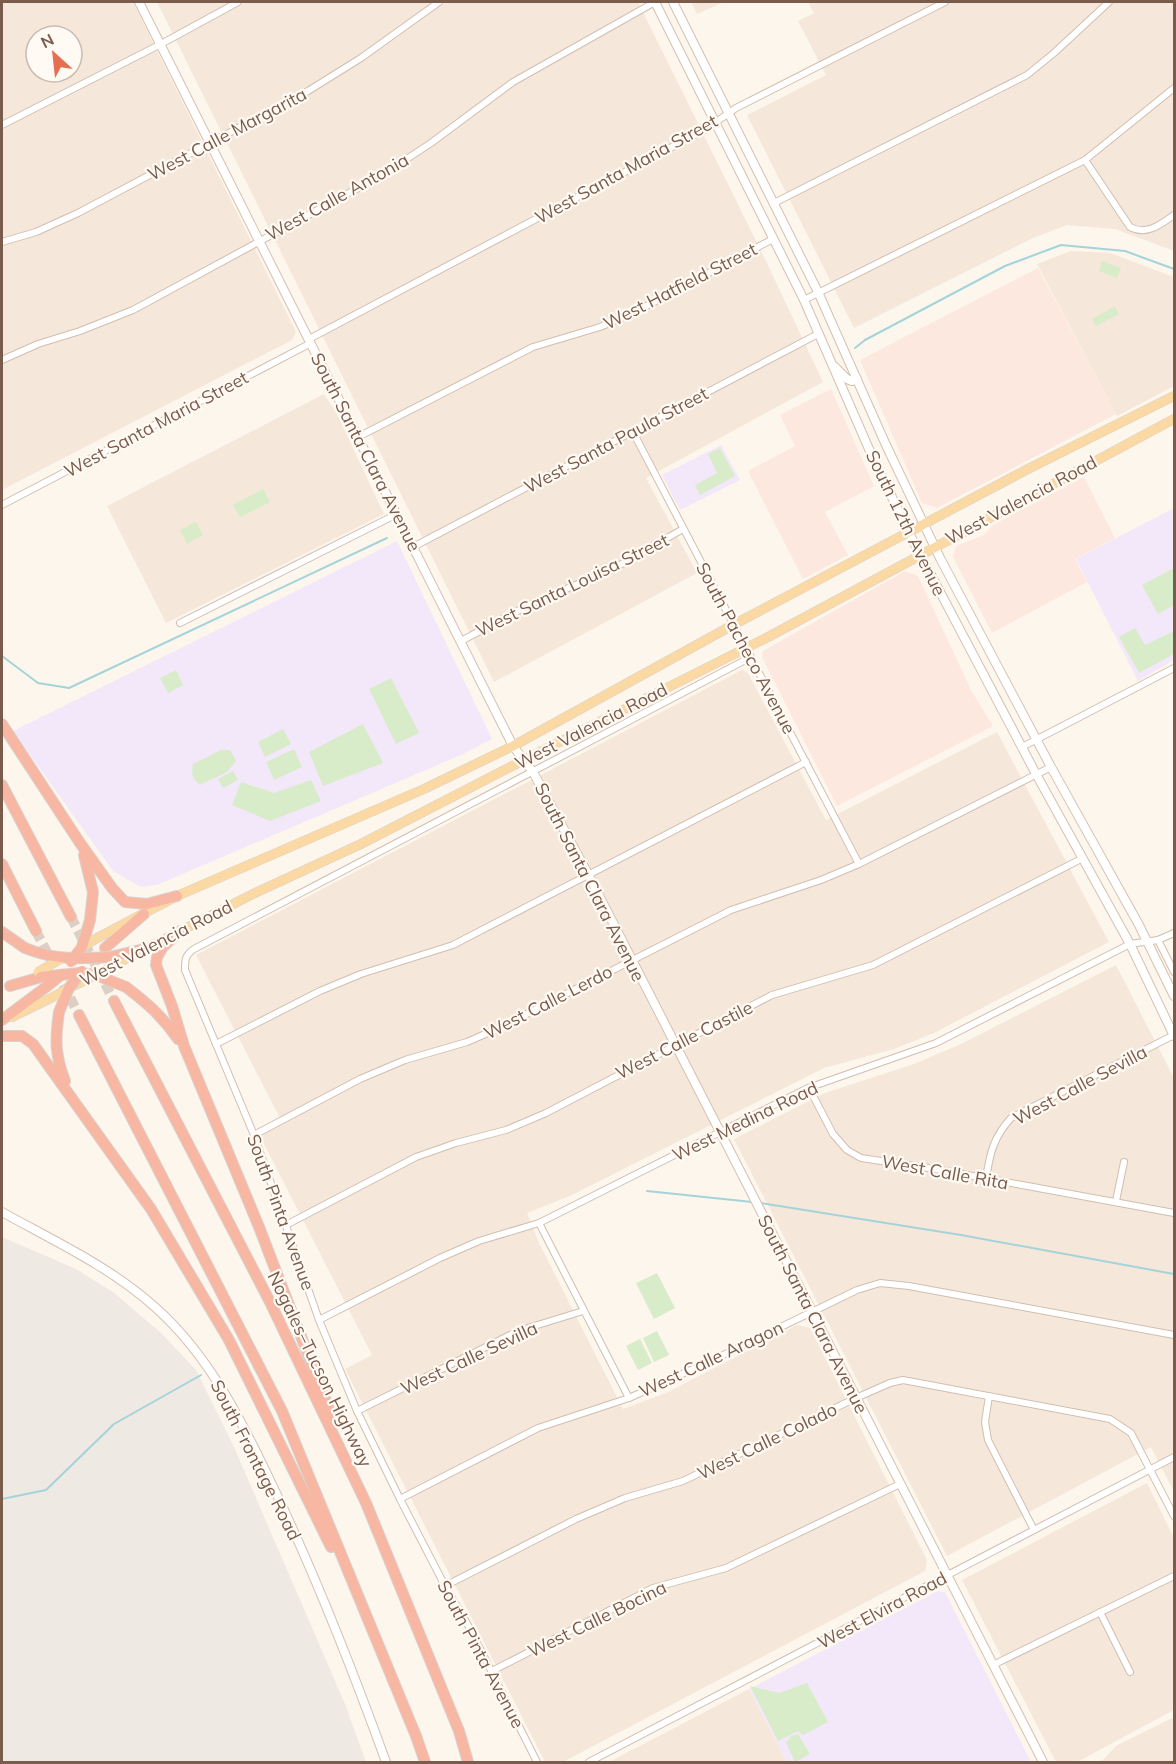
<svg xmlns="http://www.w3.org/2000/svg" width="1176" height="1764" font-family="Mulish,sans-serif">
<rect width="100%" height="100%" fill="#fdf6ec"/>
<g fill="#f5e8da" fill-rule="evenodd">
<path d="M2,2H133L296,332L292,340L2,490ZM36,36H72V72H36Z"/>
<path d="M157,2H638L765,259L823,382L646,478L697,573L494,682Z"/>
<path d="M691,2H724L697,14Z"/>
<path d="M808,2H1174V251L1115,229L1067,225L1033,238L854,328L747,115L826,75L798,21L814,13Z"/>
<path d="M1071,251L1110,253L1174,277V386L1117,416L1037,264Z"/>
<path d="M324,394L337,414L384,514L166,623L107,506Z"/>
<path d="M742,670L748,673L826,820L997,732L1109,942L934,1033L894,1049L824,1068L572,1195L527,1213L539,1243L623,1409L666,1393L797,1325L810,1328L927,1560L925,1571L563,1762H545L345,1369L372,1355L260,1136L283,1124L196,955Z"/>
<path d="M1116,965L1174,1078V1492L1151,1447L947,1556L734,1139L825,1093L914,1064L961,1044Z"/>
<path d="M1147,1483L1174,1538V1710L1077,1762H1056L962,1580Z"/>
<path d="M749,1689L787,1762H609Z"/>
<path d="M1174,1717V1762H1097L1104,1759L1116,1746Z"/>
</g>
<g fill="#fde8e0">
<path d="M1038,268L1116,414L937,508L922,503L860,360Z"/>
<path d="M831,389L874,486L825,512L848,555L803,579L748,471L795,446L780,415Z"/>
<path d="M1084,477L1115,538L1075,559L1087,582L992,633L953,557L956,546L984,535L993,525Z"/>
<path d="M905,571L918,576L971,690L993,726L837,806L762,657L763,651Z"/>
</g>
<path fill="#efe9e4" d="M2,1237L74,1268L113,1292L161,1333L196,1370L234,1447L345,1704L366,1762H2Z"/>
<g fill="#f3e8fa">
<path d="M721,445L740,480L680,510L662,475Z"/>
<path d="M1174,508V660L1138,681L1076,559Z"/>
<path d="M397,541L492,739L463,754L157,885L141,887L113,871L13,731Z"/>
<path d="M938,1591L945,1592L1031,1762H787L749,1689Z"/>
</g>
<g fill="#d8ecc9">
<path d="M1102,261L1121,268L1117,278L1099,271Z"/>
<path d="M1115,306L1119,314L1096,326L1092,319Z"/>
<path d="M720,448L735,476L700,495L695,485L717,473L708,454Z"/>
<path d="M263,489L270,502L240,517L233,505Z"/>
<path d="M196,522L203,535L187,544L180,530Z"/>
<path d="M1174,568V605L1158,614L1142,585Z"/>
<path d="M1135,628L1145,645L1174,631V654L1139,673L1119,637Z"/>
<path d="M176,670L183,685L168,693L160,678Z"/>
<path d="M391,678L419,733L396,744L369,689Z"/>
<path d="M363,724L383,763L323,786L309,752Z"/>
<path d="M283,729L291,744L265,757L258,742Z"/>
<path d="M294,749L302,767L274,780L266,762Z"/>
<path d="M221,750H230L236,761L227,772L200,785C192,779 191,774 193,764Z"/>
<path d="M233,771L238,780L223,788L218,779Z"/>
<path d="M311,780L321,801L270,821L232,805L241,782L274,793Z"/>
<path d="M657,1273L675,1308L654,1319L636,1283Z"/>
<path d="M657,1331L669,1355L654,1362L643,1338Z"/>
<path d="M640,1339L652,1363L638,1370L626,1346Z"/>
<path d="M807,1683L828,1722L803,1735L798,1731L778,1741L750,1686L779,1693Z"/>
<path d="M798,1734L810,1754L795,1762L786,1743L791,1736Z"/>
</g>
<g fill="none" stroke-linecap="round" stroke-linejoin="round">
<g stroke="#a5d3da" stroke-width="2">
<path d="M855,348L865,340L1005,266L1061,245L1125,251L1174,269"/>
<path d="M2,656L38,683L69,688L387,538"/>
<path d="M647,1191L752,1202"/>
<path d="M760,1203L961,1235L1174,1274"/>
<path d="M2,1499L46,1490L114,1424L201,1375"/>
</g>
<g stroke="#dcd0c4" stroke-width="10" stroke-dasharray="10 5" stroke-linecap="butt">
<path d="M71,917L114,1001"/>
<path d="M36,931L79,1015"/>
</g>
<defs>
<g id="street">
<path d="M2,125L161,44L238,2"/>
<path d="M1085,160L1130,227C1147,236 1161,224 1174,215"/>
<path d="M774,203L1027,75L1054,53L1109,2"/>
<path d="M2,242L36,232L78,213L308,91L361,58L439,2"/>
<path d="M804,300L1085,160L1174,88"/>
<path d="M309,339L706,129L736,108L945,2"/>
<path d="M2,360L38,344L80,331L133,310L384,174L431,143L513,82L655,2"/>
<path d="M633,432L859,864"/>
<path d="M358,437L533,347L600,327L635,312L773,239"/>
<path d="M2,505L311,343"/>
<path d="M413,547L818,334"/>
<path d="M180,623L397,514"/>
<path d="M461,641L533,603L611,570L683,529"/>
<path d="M1022,747L1174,668"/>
<path d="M1158,940L1174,972"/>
<path d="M216,1044L320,991L361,974L453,945L806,762"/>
<path d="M809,1088L833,1134L847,1150L861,1158L935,1169L1174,1213"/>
<path d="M254,1135L360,1079L405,1060L467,1042L499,1028L731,910L821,880L859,864L1051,767"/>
<path d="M986,1179C990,1153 993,1138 1011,1118L1174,1035"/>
<path d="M1116,1201L1124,1162"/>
<path d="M539,1223L629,1398"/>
<path d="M286,1225L416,1157L456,1143L506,1130L546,1113L772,995L873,965L1083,858"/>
<path d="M319,1320L440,1258L479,1241L539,1223L808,1088L936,1043L1130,944L1158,940L1174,933"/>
<path d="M989,1396L985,1422L988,1440L1034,1530"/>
<path d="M357,1411L518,1331L583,1311"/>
<path d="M400,1499L538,1428L629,1398L713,1360L857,1290L880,1283L909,1286L1174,1335"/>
<path d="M445,1586L576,1519L625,1498L683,1481L856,1398L890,1383L903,1380L1110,1419L1131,1433L1174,1516"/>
<path d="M1100,1612L1130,1672"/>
<path d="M993,1665L1174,1576"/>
<path d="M492,1671L653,1588L726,1568L900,1484"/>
<path d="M537,1762L469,1627L445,1586L400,1499L357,1411L319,1320L254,1135L185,970C185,960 185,955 194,949L751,657"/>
<path d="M589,1762L1174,1457"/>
</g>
<g id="secondary">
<path d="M139,2L513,746L533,772L588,874L1043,1762"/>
<path d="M655,2L804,300L869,449L909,533L1036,774L1130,944L1174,1036"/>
<path d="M673,2L818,292L886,445L940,558L1051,767L1139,925L1174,996"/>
<path d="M835,367L847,379L852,381L857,379"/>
<path d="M2,1212C54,1241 111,1267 156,1308C211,1357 245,1427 276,1493C318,1581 353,1671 386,1762"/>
</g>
<g id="primary">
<path d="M99,937L177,896L424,789L513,746L733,625L1026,470L1174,396"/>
<path d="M114,965L255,893L361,844L524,760L770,636L1174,419"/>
<path d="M69,988L96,975"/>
<path d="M12,1017L51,998"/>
</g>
<g id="highway">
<path d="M2,724L80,843L112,888L125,902L147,904L177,896"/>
<path d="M2,785L71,917"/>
<path d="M84,855L93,892L90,920"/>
<path d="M2,864L36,931"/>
<path d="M180,931L163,947L157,957L156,965L172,1006L184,1046L259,1227L334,1422"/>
<path d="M2,932L25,948"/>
<path d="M105,948L144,914"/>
<path d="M110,957L144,949"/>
<path d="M10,986L41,977"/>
<path d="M126,987C147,1003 163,1017 178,1039"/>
<path d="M114,1001L270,1302L366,1503L459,1731L468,1762"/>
<path d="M59,1012C55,1040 55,1055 65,1081"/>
<path d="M79,1015L282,1411L416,1736L425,1762"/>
<path d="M2,1020L46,987"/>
<path d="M2,1036H22L33,1044L151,1209L229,1340L331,1547"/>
</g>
</defs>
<use href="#street" stroke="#d1beb0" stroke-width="8"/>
<use href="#secondary" stroke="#d6c0b0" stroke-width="10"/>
<use href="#primary" stroke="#dad1cd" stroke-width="10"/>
<use href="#highway" stroke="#dad1cd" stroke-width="12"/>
<use href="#street" stroke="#fff" stroke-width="6"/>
<use href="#secondary" stroke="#fff" stroke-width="8"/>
<use href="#primary" stroke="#fbd9a5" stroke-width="9"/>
<use href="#highway" stroke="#f7b7a3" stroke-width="10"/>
<defs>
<g id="primary-bridge">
<path d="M79,949L99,937"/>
<path d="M38,972L64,957"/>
<path d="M96,975L114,965"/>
<path d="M51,998L69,988"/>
</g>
<g id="highway-bridge">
<path d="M25,948C54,960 79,959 110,957"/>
<path d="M71,962L82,947L90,920"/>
<path d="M41,977L79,973L96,975L126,987"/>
<path d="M46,987L62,974"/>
<path d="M59,1012L69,988L82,971"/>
</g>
</defs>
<use href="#primary-bridge" stroke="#dad1cd" stroke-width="10" stroke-linecap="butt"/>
<use href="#highway-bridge" stroke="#dad1cd" stroke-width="12" stroke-linecap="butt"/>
<use href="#primary-bridge" stroke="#fbd9a5" stroke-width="9"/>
<use href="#highway-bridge" stroke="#f7b7a3" stroke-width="10"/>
</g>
<g text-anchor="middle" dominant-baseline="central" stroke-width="4.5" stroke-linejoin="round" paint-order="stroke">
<g font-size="18" fill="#7a5c4d" stroke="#fffaf3">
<text transform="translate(227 134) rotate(-28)">West Calle Margarita</text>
<text transform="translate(626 169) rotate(-29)">West Santa Maria Street</text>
<text transform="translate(337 197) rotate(-29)">West Calle Antonia</text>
<text transform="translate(680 286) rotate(-27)">West Hatfield Street</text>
<text transform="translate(156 424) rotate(-28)">West Santa Maria Street</text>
<text transform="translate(616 440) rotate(-28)">West Santa Paula Street</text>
<text transform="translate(366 452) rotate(63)">South Santa Clara Avenue</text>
<text transform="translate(1021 500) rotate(-28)">West Valencia Road</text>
<text transform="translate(906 523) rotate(64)">South 12th Avenue</text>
<text transform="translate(572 585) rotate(-26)">West Santa Louisa Street</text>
<text transform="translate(746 648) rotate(62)">South Pacheco Avenue</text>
<text transform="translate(591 726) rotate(-27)">West Valencia Road</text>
<text transform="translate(590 882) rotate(63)">South Santa Clara Avenue</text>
<text transform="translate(156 943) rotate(-27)">West Valencia Road</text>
<text transform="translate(548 1002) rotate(-27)">West Calle Lerdo</text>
<text transform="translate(684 1040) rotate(-27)">West Calle Castile</text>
<text transform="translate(1080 1085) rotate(-28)">West Calle Sevilla</text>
<text transform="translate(745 1121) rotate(-26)">West Medina Road</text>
<text transform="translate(945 1172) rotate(10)">West Calle Rita</text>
<text transform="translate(281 1212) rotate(70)">South Pinta Avenue</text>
<text transform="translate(813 1314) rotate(63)">South Santa Clara Avenue</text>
<text transform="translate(469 1358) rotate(-25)">West Calle Sevilla</text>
<text transform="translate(711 1359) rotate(-25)">West Calle Aragon</text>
<text transform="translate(320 1369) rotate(64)">Nogales–Tucson Highway</text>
<text transform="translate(767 1441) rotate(-26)">West Calle Colado</text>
<text transform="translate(256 1460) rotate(63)">South Frontage Road</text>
<text transform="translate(882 1610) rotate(-28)">West Elvira Road</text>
<text transform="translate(597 1619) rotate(-26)">West Calle Bocina</text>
<text transform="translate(481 1654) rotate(62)">South Pinta Avenue</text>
</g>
</g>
<rect width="1176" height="1764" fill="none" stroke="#7a5c4d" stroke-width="6"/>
<g transform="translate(54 54) rotate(333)"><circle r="28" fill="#fffaf3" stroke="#cabbb1" stroke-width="1.5"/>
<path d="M0-4.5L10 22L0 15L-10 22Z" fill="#e76f51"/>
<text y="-9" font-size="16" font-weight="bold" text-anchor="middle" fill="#7a5c4d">N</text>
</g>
</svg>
